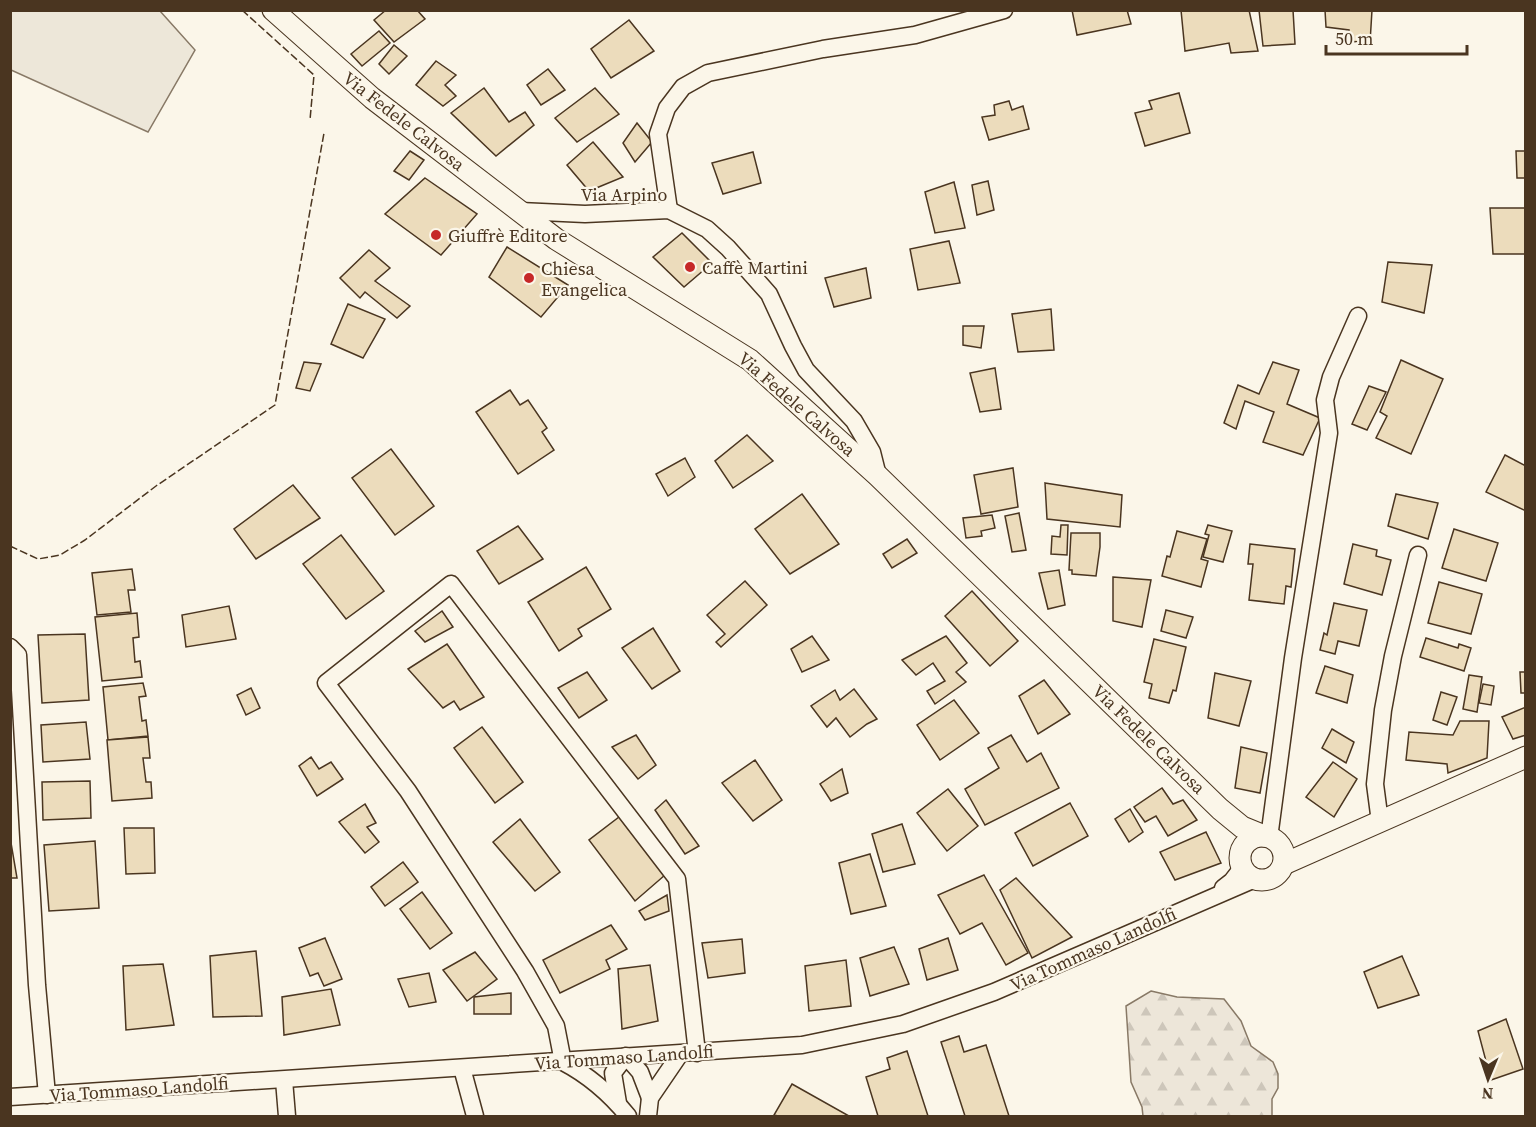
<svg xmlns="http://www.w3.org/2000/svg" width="1536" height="1127" font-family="'Source Serif 4',serif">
<defs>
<pattern id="forest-firs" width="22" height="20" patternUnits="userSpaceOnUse" patternTransform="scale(1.5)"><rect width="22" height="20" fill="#ede6d9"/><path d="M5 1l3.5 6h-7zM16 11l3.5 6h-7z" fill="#cdc6ba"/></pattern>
</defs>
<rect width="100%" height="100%" fill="#fbf6e9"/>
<path fill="url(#forest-firs)" stroke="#887966" stroke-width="1.5" d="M1151,991L1177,997L1224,999L1241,1021L1251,1046L1273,1062L1278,1074V1088L1272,1099V1116H1143L1142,1107L1131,1082L1126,1006Z"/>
<path fill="#ede7d9" stroke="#887966" stroke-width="1.5" d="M11,10L160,11L195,50L148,132L11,70Z"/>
<g fill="#ecdcbc" stroke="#4a3520" stroke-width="1.5">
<path d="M386,10H417L425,19L394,42L374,20Z"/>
<path d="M1072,10H1127L1131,24L1077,35Z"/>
<path d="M1181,10H1249L1258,51L1231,53L1229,43L1185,51Z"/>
<path d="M1259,10H1293L1295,44L1263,46Z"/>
<path d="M1325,10H1372L1370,43L1348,41L1349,30L1326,27Z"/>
<path d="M629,20L654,51L611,78L591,49Z"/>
<path d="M379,31L390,43L362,66L351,54Z"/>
<path d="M394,45L407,56L389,74L379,64Z"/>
<path d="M436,61L456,75L445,85L456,96L443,106L416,85Z"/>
<path d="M548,69L565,90L541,105L527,85Z"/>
<path d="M484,88L509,122L525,112L534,125L496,156L451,113Z"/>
<path d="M595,88L619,114L577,142L555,118Z"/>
<path d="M1179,93L1190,133L1145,146L1135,113L1152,109L1149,101Z"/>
<path d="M1009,101L1012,110L1023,106L1029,129L989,140L982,117L995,115L994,105Z"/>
<path d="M637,123L652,142L635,162L623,143Z"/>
<path d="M593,142L623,177L589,191L567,165Z"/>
<path d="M410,151L424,160L409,180L394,171Z"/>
<path d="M1516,151H1526V178H1517Z"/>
<path d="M753,152L761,183L723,194L712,163Z"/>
<path d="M425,178L477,214L441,255L385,214Z"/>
<path d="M988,181L994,210L977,215L972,185Z"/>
<path d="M954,182L965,228L935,233L925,192Z"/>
<path d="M1490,208H1526V254H1493Z"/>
<path d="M682,233L712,263L684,287L653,257Z"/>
<path d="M949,241L960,283L918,290L910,249Z"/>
<path d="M507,247L568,285L541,317L489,277Z"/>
<path d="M369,250L390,268L375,281L410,306L397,318L365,292L360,298L340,278Z"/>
<path d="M1388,262L1432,265L1424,313L1382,302Z"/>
<path d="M866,268L871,298L834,307L825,278Z"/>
<path d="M348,304L385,319L363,358L331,344Z"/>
<path d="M1051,309L1054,350L1018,352L1012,314Z"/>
<path d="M963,326H984L981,348L963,345Z"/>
<path d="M1401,360L1443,379L1411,454L1376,438L1387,416L1380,412Z"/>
<path d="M304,362L321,364L310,391L296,388Z"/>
<path d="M1273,362L1299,370L1287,404L1320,418L1303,455L1263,442L1274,412L1245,401L1236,429L1224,423L1238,385L1259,394Z"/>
<path d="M995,368L1001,409L980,412L970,373Z"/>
<path d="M1369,386L1386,392L1367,430L1352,424Z"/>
<path d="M510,390L520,405L528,400L547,428L542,432L554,450L518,474L476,412Z"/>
<path d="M747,435L773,461L733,488L715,461Z"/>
<path d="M391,449L434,506L395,535L352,478Z"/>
<path d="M1505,455L1526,466V511L1486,492Z"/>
<path d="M685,458L695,477L668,496L656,474Z"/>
<path d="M1013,468L1018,507L981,514L974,475Z"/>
<path d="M1045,483L1122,495L1120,527L1047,519Z"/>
<path d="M293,485L320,518L256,559L234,529Z"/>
<path d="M802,494L839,544L790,574L755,529Z"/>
<path d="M1396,494L1438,503L1428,539L1388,526Z"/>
<path d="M1019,513L1026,550L1012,552L1005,516Z"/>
<path d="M992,515L995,528L981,531L982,536L966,538L963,518Z"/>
<path d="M1061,525H1068L1067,555L1051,554L1052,536L1060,537Z"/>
<path d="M1208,525L1232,531L1223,562L1203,557L1209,535L1205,534Z"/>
<path d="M518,526L543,559L499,584L477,551Z"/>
<path d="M1454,529L1498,543L1486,581L1442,568Z"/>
<path d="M1177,531L1207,539L1201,559L1208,561L1201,587L1162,576L1167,556L1170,557Z"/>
<path d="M1071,533H1100V547L1096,576L1072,574V570H1069Z"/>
<path d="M341,535L384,591L346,619L303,564Z"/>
<path d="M907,539L917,553L892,568L883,554Z"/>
<path d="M1250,544L1295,549L1291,587L1286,586L1284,604L1249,600L1253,564H1248Z"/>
<path d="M1353,544L1377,550L1376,556L1391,560L1382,595L1344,584Z"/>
<path d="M586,567L611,609L578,629L582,636L559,651L528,602Z"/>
<path d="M132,569L135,590H128L131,612L97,615L92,573Z"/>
<path d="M1059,570L1065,605L1048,609L1039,573Z"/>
<path d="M1113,577L1151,580L1142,627L1113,621Z"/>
<path d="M745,581L767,605L721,647L716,642L725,634L707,615Z"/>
<path d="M1439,582L1482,594L1471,634L1428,623Z"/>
<path d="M972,591L1018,641L990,666L945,616Z"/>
<path d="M1334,603L1367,610L1359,646L1338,641L1335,654L1320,650L1324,633L1327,635Z"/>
<path d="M229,606L236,639L186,647L182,615Z"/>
<path d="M1166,610L1193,617L1186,638L1161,631Z"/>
<path d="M442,611L453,627L425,642L415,631Z"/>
<path d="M137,613L139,637L133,638L135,662L140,661L142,677L102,681L95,617Z"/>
<path d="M653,628L680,671L652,689L622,648Z"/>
<path d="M85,634L89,700L42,703L38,635Z"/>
<path d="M812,636L829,660L802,672L791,649Z"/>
<path d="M946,636L967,663L956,672L966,682L935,704L927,691L945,681L933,663L916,675L902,660Z"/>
<path d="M1426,638L1458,648L1459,644L1471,648L1464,671L1420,657Z"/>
<path d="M1154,639L1186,647L1176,691L1173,690L1169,703L1149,698L1152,684L1144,682Z"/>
<path d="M447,644L484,697L460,710L454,701L443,708L408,669Z"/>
<path d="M1325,666L1353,675L1347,703L1316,693Z"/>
<path d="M587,672L607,700L579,718L558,688Z"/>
<path d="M1520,672H1526V693H1521Z"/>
<path d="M1215,673L1251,681L1239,726L1208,718Z"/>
<path d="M1469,675L1482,677L1477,712L1463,709Z"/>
<path d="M1044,680L1070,714L1038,734L1019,696Z"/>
<path d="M143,683L146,696L139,697L142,721L146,720L148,736L108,740L103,687Z"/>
<path d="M1483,684L1494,686L1491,705L1479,703Z"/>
<path d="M251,688L260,708L246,715L237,695Z"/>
<path d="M854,689L877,719L867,724L850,737L836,718L827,727L811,706L835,690L840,700Z"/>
<path d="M1441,692L1457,697L1447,725L1433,720Z"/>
<path d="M954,700L979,733L940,760L917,725Z"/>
<path d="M1526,707V735L1513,739L1502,717Z"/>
<path d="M1460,721H1489L1487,758L1448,773L1447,764L1406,760L1409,732L1453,735Z"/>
<path d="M86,722L90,759L43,762L41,725Z"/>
<path d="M482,727L523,782L495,803L454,748Z"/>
<path d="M1332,729L1354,742L1346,763L1322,748Z"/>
<path d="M636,735L656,765L638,779L612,747Z"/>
<path d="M1011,735L1027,762L1041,753L1059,788L985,825L965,789L999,768L988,748Z"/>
<path d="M148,737L150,758H143L146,782H151L152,798L112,801L107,740Z"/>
<path d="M1241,747L1267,753L1260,793L1235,788Z"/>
<path d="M311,757L319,769L331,762L343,779L317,796L299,766Z"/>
<path d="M755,760L782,800L753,821L722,783Z"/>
<path d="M1333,762L1357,779L1334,817L1306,797Z"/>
<path d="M842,769L848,793L831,801L820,784Z"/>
<path d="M90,781L91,818L43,820L42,782Z"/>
<path d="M1162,788L1173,804L1183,800L1197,820L1168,836L1156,816L1145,822L1134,807Z"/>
<path d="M948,789L978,826L947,851L917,813Z"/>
<path d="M666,800L699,846L685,854L655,810Z"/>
<path d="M1070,803L1088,836L1033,866L1015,833Z"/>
<path d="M365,804L376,823L367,827L379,842L365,853L339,822Z"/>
<path d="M1130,809L1143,832L1129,842L1115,819Z"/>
<path d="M619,817L665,875L635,901L589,840Z"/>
<path d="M520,819L560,872L535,891L493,842Z"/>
<path d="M902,824L915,864L883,872L872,834Z"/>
<path d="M124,828H154L155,873L126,874Z"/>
<path d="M1206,832L1221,863L1175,880L1160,852Z"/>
<path d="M10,837L17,878H10Z"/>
<path d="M95,841L99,908L49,911L44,845Z"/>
<path d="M870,854L886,906L851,914L839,863Z"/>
<path d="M403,862L418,882L385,906L371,887Z"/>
<path d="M984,875L1028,953L1006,965L982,923L960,934L938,895Z"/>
<path d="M1016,878L1072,937L1032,958L1000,890Z"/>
<path d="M422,892L452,933L430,949L400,909Z"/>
<path d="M667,895L669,911L645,920L639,911Z"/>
<path d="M611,925L627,949L606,960L610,969L560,993L543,960Z"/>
<path d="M325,938L342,979L324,986L318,973L310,976L299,948Z"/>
<path d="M948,938L958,970L927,980L919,949Z"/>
<path d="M742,939L745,973L708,978L702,943Z"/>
<path d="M894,947L909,984L870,996L860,958Z"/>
<path d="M256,951L262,1016L213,1017L210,956Z"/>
<path d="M475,952L497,979L467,1001L443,970Z"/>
<path d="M1402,956L1419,995L1378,1008L1364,972Z"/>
<path d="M846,960L851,1006L809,1011L805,966Z"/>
<path d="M163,964L174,1025L126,1030L123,966Z"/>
<path d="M650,965L658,1021L622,1029L618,969Z"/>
<path d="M429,973L436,1002L409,1007L398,979Z"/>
<path d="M331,989L340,1025L284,1035L282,997Z"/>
<path d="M511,993V1014H474V997Z"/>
<path d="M1506,1019L1523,1069L1491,1080L1478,1031Z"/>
<path d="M959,1036L964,1052L986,1045L1009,1116H965L941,1042Z"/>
<path d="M907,1051L928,1116H878L866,1077L890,1069L887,1058Z"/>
<path d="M792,1084L849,1116H778L774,1115Z"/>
</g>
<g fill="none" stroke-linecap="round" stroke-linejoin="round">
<defs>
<g id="minor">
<path d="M669,210L658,134L667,108L683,87L708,73L823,49L915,35L1004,10"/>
<path d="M520,211L585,214L669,210L707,229L728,248L769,294L793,346L806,370L854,421L872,452L878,476"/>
<path d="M10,647L18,655L37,985L47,1095"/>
<path d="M1380,822L1375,784L1383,710L1393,656L1418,555"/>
<path d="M1269,838L1293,658L1329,433L1325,400L1331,377L1358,316"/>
<path d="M1223,888L1232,881L1242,868"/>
<path d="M462,1068L475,1116"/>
<path d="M284,1080L287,1116"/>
<path d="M10,1097L802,1045L903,1024L994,992L1255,879"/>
<path d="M618,1103L613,1073L626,1056L640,1072L650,1098"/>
<path d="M628,1116C610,1094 588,1075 563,1062L556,1026L525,971L408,791L326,683L451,584L677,879L697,1053"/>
<path d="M648,1116L650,1098L680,1054"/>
</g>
<g id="tertiary">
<path d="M273,10L372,98L556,239L750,360L878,476L1220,809L1242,827L1264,836"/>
<circle cx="1262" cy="858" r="22"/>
<path d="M1284,864L1526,757"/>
</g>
</defs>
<use href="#minor" stroke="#4a3520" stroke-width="19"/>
<use href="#tertiary" stroke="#4a3520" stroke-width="23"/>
<use href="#minor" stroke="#fbf6e9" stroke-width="16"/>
<use href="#tertiary" stroke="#fbf6e9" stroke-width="21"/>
<g stroke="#4a3520" stroke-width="1.5" stroke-dasharray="8 3" stroke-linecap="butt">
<path d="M242,10L314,75L310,120"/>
<path d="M10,546L38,559L60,555L85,540L156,486L275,405L324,133"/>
</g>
</g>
<g fill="#c62828" stroke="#fbf6e9" stroke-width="2">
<circle cx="436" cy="235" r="6"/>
<circle cx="690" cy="267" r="6"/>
<circle cx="529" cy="278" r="6"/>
</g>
<g text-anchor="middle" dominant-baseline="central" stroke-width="4.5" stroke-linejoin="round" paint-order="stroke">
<g font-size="18" fill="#4a3520" stroke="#fbf6e9">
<text transform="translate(404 121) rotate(38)">Via Fedele Calvosa</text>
<text x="624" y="194">Via Arpino</text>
<text transform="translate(797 404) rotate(41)">Via Fedele Calvosa</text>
<text transform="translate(1149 739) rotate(44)">Via Fedele Calvosa</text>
<text transform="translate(1093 949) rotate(-24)">Via Tommaso Landolfi</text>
<text transform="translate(624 1057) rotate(-4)">Via Tommaso Landolfi</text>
<text transform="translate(139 1089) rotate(-4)">Via Tommaso Landolfi</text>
</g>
<g font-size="18" fill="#4a3520" stroke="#fbf6e9" text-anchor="start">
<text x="448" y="235">Giuffrè Editore</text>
<text x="702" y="267">Caffè Martini</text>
<text x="541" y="268">Chiesa<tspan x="541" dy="21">Evangelica</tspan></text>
</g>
</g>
<rect width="1536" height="1127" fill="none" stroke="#4a3520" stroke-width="24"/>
<g transform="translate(1488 1079) rotate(182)" stroke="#fbf6e9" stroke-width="4.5" paint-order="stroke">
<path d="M0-4.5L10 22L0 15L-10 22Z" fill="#4a3520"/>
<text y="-9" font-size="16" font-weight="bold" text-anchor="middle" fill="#4a3520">N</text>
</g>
<path d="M1326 45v9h141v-9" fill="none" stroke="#4a3520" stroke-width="3"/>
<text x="1335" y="45" font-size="18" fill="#4a3520" stroke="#fbf6e9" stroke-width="4.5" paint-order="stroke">50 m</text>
</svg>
